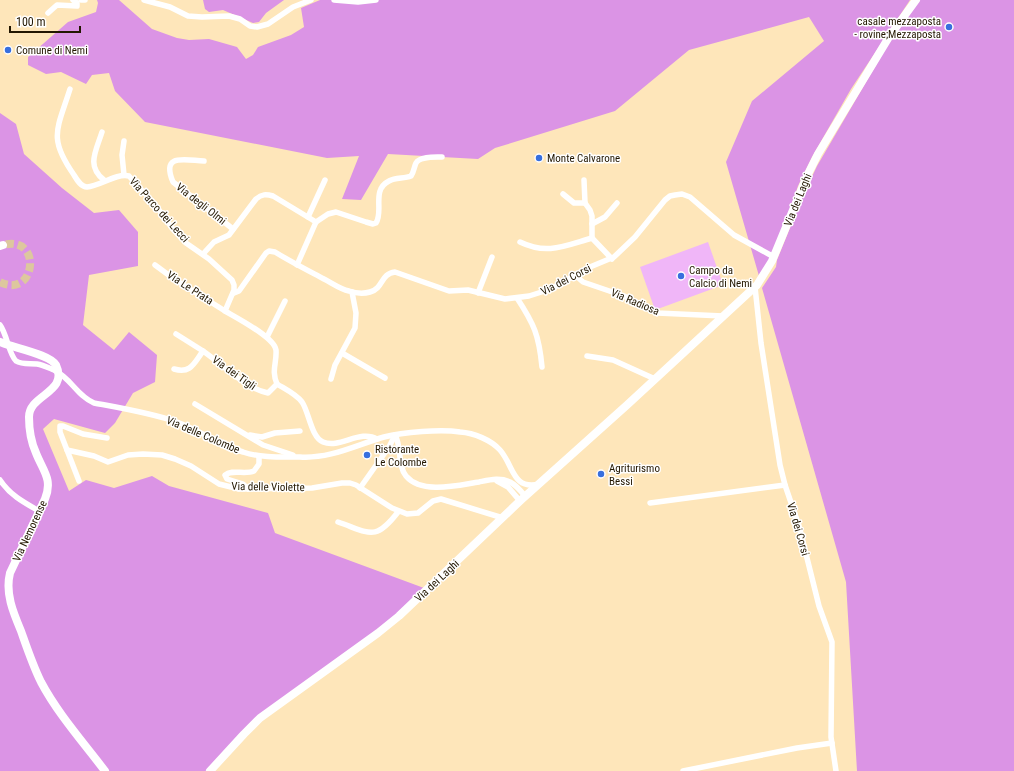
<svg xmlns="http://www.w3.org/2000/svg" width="1014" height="771" font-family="'Roboto Condensed',sans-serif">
<rect width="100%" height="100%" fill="#fee6ba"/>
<path fill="#f0b6f8" d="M708,242L723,285L655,310L640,267Z"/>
<g fill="#db94e5">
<path d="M97,0H119L152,29L177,38L189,40L209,39L237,47L246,59L253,55L258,47L291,35L304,27L301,8L320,0H910L851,89L812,157L798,186L776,249L759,276L726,162L752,101L824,41L809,17L689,50L615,111L495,148L478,159L388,154L361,200L342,199L359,156L327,158L145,122L115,91L109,73L92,75L86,84L61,72L46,74L28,65V57L68,22L96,12L98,3Z"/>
<path d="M203,0H284L266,13L259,22L253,23L223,10L209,12L205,9Z"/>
<path d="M920,0H1014V771H857L846,582L762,288L776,267L777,260L803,196L817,166L886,48L901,24Z"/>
<path d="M0,113L16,124L24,154L62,188L94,213L119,210L138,232V266L89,275L83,325L114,350L129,332L157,355L155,382L133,393L115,423L105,433L54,419L43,429L69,491L86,480L114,488L152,476L169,486L268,513L275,533L424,588L388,622L281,699L207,771H0Z"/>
</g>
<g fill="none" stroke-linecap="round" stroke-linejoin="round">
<path stroke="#ddc79e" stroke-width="8" stroke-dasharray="8 4" stroke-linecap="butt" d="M0,282C36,300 43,234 3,245"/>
<g stroke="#fff" stroke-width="5.5">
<path d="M81,0H85"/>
<path d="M144,0L170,7L188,16L202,17L229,16L240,19L250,26L257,27L268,24L293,7L311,0"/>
<path d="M334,0L358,2L376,0"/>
<path d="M48,13L57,5L77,6V3L73,0"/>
<path d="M70,89C57,130 48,138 74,175C77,180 81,187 87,187C100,186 116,173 129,176L157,207L172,228L186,243L209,259L232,280L234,285V290L225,311C237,318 274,337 276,350C277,363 271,370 277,384C285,389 296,394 302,402C309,412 311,437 323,442C340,449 360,429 377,439"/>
<path d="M102,132C96,151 86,166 104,180"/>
<path d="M204,161C184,160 161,153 173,182L233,229"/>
<path d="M124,175L122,155L124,141"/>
<path d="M584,180L585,203L590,210L592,216V238"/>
<path d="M563,194L574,203H585"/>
<path d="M308,217L325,180"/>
<path d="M592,224L605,217L617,203"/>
<path d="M592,238L612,259"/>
<path d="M520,242C547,255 564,246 592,238"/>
<path d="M203,254L214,242L229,235L256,199C262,194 266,194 273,196L316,222"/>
<path d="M155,265L174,279L225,311"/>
<path d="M297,265L316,222L328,214L336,212L366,222L373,224L376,223C384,211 371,190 389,181C396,177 404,179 411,176C414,172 414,167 416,163C420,156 435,157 442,157"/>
<path d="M575,275L583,282L624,296L657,313L723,316"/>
<path d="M755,287L761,343L780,465L785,485L799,526L819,606L832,642L831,737L836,771"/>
<path d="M234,293L239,291L266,253L269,251L275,252C291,262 307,270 324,279C332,283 340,289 349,291C355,293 363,294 370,292C384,288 380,274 395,272L449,291L468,290L505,299L529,296L551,289L590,267L614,257L635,237L665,200L670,196L675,195L682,194L690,197L734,235L774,257"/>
<path d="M478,293L492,257"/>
<path d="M517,298C534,324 539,335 542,367"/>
<path d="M0,325C7,334 9,355 16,361C22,365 31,363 37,364C43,365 49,368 54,370C72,379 76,395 94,403C121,408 151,413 177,422C199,430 220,445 243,452C261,458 281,457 300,457C330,459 356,445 384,437C403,432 441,429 460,432C474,433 491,440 500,450C514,466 512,490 539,484"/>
<path d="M176,334L203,351"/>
<path d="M267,337L285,301"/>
<path d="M342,353L385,378"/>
<path d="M587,356L613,360L655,379"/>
<path d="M174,369C191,374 194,363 203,351C222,364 246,389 268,393L277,384"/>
<path d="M331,379L335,365L355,328L356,313L352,292"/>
<path d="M195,404L263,445L293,455"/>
<path d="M250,435L262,437L275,433L300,431"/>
<path d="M395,435C402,447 397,465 406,476C422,495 459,485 479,482C489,480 500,477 510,482C516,485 521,491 525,496"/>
<path d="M67,450L94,456L108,462L128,455L143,454L162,455L175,459L191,466L219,484L239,489L312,488L342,483H350L356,485L392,508L407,514L418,513L433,501L441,499L503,518"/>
<path d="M0,480C10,495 23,502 39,511"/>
<path d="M79,481L60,432V426H63L83,434L107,438"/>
<path d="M497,481L508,487L520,501"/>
<path d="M360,488L389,447L395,435"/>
<path d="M248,489L243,484L227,479L225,475C232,469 245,475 254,471L259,464V456"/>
<path d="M650,503L785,485"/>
<path d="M338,522C370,533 375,542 398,512"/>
<path d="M683,771L797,748L832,743"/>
</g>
<g stroke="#fff" stroke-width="8">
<path d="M0,246L3,245"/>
<path d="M0,342C13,348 50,354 56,365C69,393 29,394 29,417C29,429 31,442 36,453C43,471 53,479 45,499L10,573C5,593 13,612 21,631C27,648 33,666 41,682C58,714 83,742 105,771"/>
<path d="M210,771L244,734L260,718L378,633L399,616L521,500L627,405L757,285L772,261L807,176L818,154L889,37L916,0"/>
</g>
</g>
<g fill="#376fde" stroke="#fff" stroke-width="1.5">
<circle cx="949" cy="27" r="4"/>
<circle cx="8" cy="50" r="4"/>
<circle cx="539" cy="158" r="4"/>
<circle cx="681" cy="276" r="4"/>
<circle cx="367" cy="455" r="4"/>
<circle cx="601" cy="474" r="4"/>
</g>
<g text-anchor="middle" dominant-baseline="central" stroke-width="3" stroke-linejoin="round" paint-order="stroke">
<g font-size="11" fill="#231701" stroke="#fff" text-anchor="start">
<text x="941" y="21" text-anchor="end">casale mezzaposta<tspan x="941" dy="13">- rovine;Mezzaposta</tspan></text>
<text x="16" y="50">Comune di Nemi</text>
<text x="547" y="158">Monte Calvarone</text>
<text x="689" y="270">Campo da<tspan x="689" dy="13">Calcio di Nemi</tspan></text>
<text x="375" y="449">Ristorante<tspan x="375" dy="13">Le Colombe</tspan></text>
<text x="609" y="468">Agriturismo<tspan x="609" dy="13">Bessi</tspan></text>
</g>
<g font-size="11" fill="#231701" stroke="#fff">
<text transform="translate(798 200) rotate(-68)">Via dei Laghi</text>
<text transform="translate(201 204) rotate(38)">Via degli Olmi</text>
<text transform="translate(159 210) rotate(48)">Via Parco dei Lecci</text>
<text transform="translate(566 280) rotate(-27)">Via dei Corsi</text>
<text transform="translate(190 288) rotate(33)">Via Le Prata</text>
<text transform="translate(635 302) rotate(23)">Via Radiosa</text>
<text transform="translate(234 373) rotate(35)">Via dei Tigli</text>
<text transform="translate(203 435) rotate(23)">Via delle Colombe</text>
<text transform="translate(268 487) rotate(1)">Via delle Violette</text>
<text transform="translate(798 529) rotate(74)">Via dei Corsi</text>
<text transform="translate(30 531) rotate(-65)">Via Nemorense</text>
<text transform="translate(437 581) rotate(-43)">Via dei Laghi</text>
</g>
</g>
<path d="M10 26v6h70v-6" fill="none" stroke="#231701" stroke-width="2"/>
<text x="16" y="26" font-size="12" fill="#231701" stroke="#ffffff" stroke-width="3" paint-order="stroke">100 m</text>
</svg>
